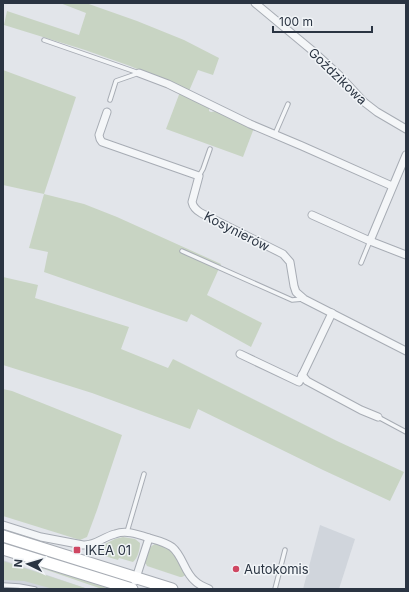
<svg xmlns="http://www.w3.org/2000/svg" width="409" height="592" font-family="Inter,sans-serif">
<rect width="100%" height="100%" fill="#e2e5ea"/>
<g fill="#d0d5dc">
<path d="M320,525L355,539L339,589H303Z"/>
<path d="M3,560L88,589H3Z"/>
</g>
<g fill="#c8d4c3">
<path d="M60,3H86L137,21L184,40L219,58L213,75L198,70L189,91L130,66L85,50L4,25L7,11L79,35L86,13Z"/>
<path d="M3,70L76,97L44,194L84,204L117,217L221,264L207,295L262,323L251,347L191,314L187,322L44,272L48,252L29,248L44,194L3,185Z"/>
<path d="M180,92L209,105V111L211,112L216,111L254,128L243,157L166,129Z"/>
<path d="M3,277L38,285L35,298L129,327L121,349L168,368L173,359L337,441L404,472L390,501L323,470L198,409L190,429L92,393L3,365Z"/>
<path d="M3,389L12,391L122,435L97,510L87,537L80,540L3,516Z"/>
<path d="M123,537L135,539L140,543C140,549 138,558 133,562L119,558L118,560L101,555L99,553L97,548L115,539Z"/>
<path d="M155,544C173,545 179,561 186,575L182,577H180L147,566L146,564L144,563C147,556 147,547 155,544Z"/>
<path d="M3,553L110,589H102L3,555Z"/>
<path d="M3,561L88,589H53L24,581L3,580Z"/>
</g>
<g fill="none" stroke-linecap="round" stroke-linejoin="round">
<defs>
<g id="service">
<path d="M44,40L139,73"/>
<path d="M110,100L116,81L139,73"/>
<path d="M275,134L288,104"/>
<path d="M199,176L203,169L210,149"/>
<path d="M182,251L292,300L303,299"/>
<path d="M361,263L370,241"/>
<path d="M378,417L406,432"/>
<path d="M127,532L144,474"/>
<path d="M3,585L19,586L35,589"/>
<path d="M275,589L285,550"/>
</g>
<g id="minor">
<path d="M255,3L314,52L338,74L364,102L377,112L406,129"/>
<path d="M139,73L168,84L250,124L302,146L392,186"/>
<path d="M107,112L99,135L100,139L102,142L199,176L192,202C193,207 196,210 201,213L283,254L290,262L294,286L296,292L304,299L406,351"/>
<path d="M312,215L370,241L406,255"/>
<path d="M370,241L406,155"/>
<path d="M240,354L299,382L332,313"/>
<path d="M302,375L307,381L361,410L378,417"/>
<path d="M3,525L41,537L83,545C95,546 103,537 115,534C126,530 137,534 149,538"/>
<path d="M135,581L149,538C156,540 165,542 172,547C183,556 184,572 195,581C199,585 204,587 209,589"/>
</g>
<g id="secondary">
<path d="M3,536L172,589"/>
<path d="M3,549L132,589"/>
</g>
</defs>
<use href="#service" stroke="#a7acb4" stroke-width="5.5"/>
<use href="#minor" stroke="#a7acb4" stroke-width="9"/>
<use href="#secondary" stroke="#a7acb4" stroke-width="13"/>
<use href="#service" stroke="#f4f6f8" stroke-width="3.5"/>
<use href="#minor" stroke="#f4f6f8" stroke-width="7"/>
<use href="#secondary" stroke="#fff" stroke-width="11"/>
</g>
<g fill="#cf4762" stroke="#f1f4f7" stroke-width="1.5">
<rect x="73" y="546" width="8" height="8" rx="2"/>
<circle cx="236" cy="569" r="4"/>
</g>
<g text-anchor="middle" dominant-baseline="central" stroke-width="3" stroke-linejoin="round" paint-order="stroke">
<g font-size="13" fill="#2a3442" stroke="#f1f4f7">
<text transform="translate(338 76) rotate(44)">Goździkowa</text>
<text transform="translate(237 231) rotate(27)">Kosynierów</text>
</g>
<g font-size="13" fill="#2a3442" stroke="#f1f4f7" text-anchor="start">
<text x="85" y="550">IKEA 01</text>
<text x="244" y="569">Autokomis</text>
</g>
</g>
<rect width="409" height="592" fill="none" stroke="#2a3442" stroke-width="8"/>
<g transform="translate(28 564) rotate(275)" stroke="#f1f4f7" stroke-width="3" paint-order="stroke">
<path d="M0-3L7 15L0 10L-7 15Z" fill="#2a3442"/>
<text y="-6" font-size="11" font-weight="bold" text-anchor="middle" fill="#2a3442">N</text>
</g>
<path d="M273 26v6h99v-6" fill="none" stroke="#2a3442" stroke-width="2"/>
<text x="279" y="26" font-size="12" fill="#2a3442" stroke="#f1f4f7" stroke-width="3" paint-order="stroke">100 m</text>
</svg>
